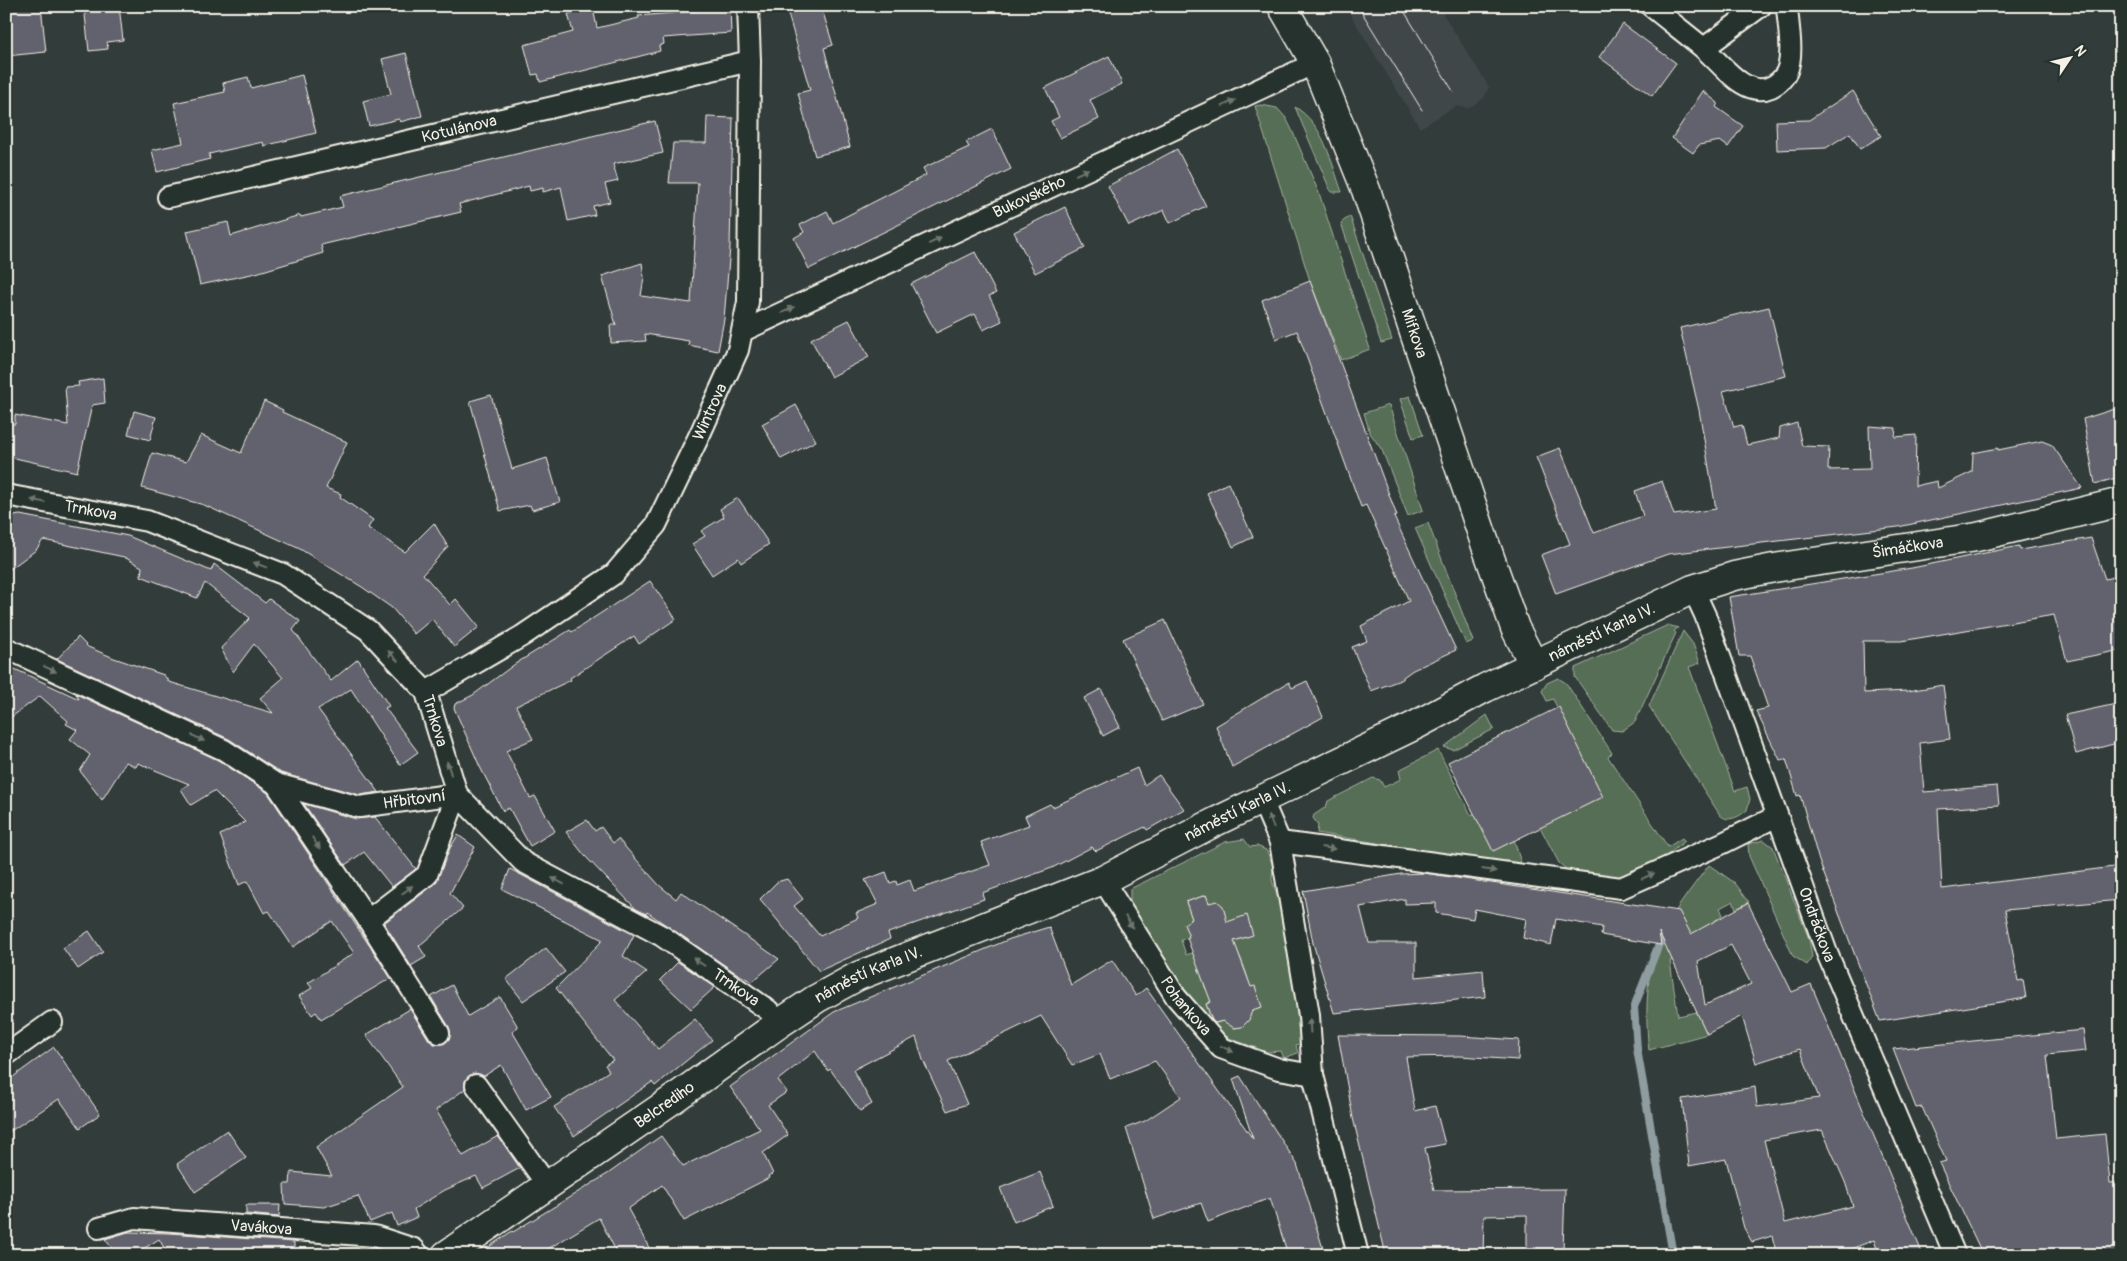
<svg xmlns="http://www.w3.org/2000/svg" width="2127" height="1261" font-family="Pangolin,sans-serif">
<rect width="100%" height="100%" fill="#323c3a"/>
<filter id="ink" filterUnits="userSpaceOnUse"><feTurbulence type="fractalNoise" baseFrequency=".02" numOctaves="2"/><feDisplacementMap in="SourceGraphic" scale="10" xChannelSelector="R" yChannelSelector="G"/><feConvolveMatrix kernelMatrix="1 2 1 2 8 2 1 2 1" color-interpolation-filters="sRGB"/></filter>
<g filter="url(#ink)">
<path fill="#40474a" d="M1345,6H1438L1489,87L1484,98L1469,108L1456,106L1420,128Z"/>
<g fill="#556e54" stroke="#a4b09e" fill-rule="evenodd">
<path d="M1261,105L1277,108L1286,118L1292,130L1319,193L1370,349L1341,360L1310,281L1255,106Z"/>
<path d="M1295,107C1324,124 1331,162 1342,192H1331Z"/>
<path d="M1350,216L1392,340L1381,343L1341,223Z"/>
<path d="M1410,396L1423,435L1413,438L1400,399Z"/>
<path d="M1389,405L1423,510L1408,516L1382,450L1370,433L1364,413Z"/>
<path d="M1428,523L1473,641L1466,644L1415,528Z"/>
<path d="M1668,625L1678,628L1674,631L1676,633L1635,722L1622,731L1612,730L1575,677V668Z"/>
<path d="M1683,631L1693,644L1700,663L1689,667L1735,791L1747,787L1750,799L1747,810C1739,817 1728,823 1720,815L1649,706Z"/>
<path d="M1558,678L1566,683L1612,753L1608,757L1668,847L1682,838L1685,841L1656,864L1619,881L1572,874L1559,863L1540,827L1601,796L1553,699L1547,701L1542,691L1547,683Z"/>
<path d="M1487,715L1494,729L1453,750L1444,747Z"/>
<path d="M1438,750L1471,815L1476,813L1514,839L1522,867L1317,833L1318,825L1313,818L1314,815L1326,807L1328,801L1373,778L1380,780L1384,787L1401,779L1399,770Z"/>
<path d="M1244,839L1250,847L1257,846L1266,850L1273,865L1272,880L1283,915L1291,952L1300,1044L1296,1045L1298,1053L1284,1058L1281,1051L1267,1052L1229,1038L1205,1020L1180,984L1130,902V889L1225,842ZM1206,895C1215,918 1228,925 1250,936L1231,942C1245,957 1268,1026 1234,1028L1226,1020L1213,1024L1206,1004L1213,999L1210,989L1207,990L1205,988L1197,951L1186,955L1181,940L1192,936L1188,926L1185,927L1184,924L1192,919L1186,902Z"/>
<path d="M1764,840L1773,847L1809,939L1812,957L1807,965L1793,956L1749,856L1748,844Z"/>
<path d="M1709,865L1735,883L1749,902L1736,909L1733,901L1720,908L1723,915L1688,940L1689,955L1670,961L1678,1016L1697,1012L1707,1034L1649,1050C1645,1020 1646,970 1658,943C1670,915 1691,889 1709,865Z"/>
</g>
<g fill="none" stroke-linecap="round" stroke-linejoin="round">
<path stroke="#8f9da1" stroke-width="8" d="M1665,929L1634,1007L1637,1049L1673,1255"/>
</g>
<g fill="#62626e" stroke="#f4f1e8" fill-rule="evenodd">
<path d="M6,6H41L46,52L6,56Z"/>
<path d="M84,6H119L123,40L107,42L108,49L89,51Z"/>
<path d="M697,6H730L731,33L663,38L664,44L659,46L660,51L540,82L538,74L532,75L524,45L573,32L568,14L593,8L597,28L639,18L638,16L697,11Z"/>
<path d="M814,6H821L833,45L824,48L850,147L815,156L798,93L810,90L788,14Z"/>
<path d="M1623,24L1676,63L1652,96L1599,57Z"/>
<path d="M406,53L422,116L400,122L399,119L369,126L363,101L391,94L382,59Z"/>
<path d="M1109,56L1122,84L1090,100L1099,119L1060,138L1051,121L1059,117L1045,88Z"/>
<path d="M302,75L316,133L264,146L263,142L209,154L210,159L157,172L152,150L183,143L174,103L225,92L223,83L248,77L251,88Z"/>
<path d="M1703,91L1718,103L1716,107L1743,126L1728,147L1720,141L1699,145L1693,153L1672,138Z"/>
<path d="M1853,91L1881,136L1860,149L1850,133L1826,148L1777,150L1776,121L1809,120Z"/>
<path d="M707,117L733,118L730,247L724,319L718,351L688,345L689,341L645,334L646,341L611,343L610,325H616L602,276L642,263L644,277L641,296L691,303L698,183H669L673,143H706Z"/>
<path d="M655,121L663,153L613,164L618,181L605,184L610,202L593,206L595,215L568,221L561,187L543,192V188L530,191L529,186L459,204L461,212L321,245L323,253L256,273L200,285L187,231L228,222L231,236L300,215L301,217L343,207L340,196Z"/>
<path d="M992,129L1011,169L809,269L794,238L804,232L800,225L827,211L833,223L926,175L923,168L969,147L966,142Z"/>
<path d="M1177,149L1206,206L1170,223L1164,210L1129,226L1108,186Z"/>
<path d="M1065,207L1085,248L1035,273L1014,232Z"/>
<path d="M975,252L996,293L989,296L1002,321L983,330L975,314L936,333L911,284Z"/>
<path d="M1310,281L1397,516L1394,517L1456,650L1413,670L1403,677V679L1371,691L1352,647L1367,641L1361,626L1409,601L1366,505L1361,507L1297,331L1276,339L1262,300Z"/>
<path d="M1769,307L1786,376L1723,391L1734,427L1742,425L1747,445L1779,438L1780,428L1797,423L1802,446L1829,447L1828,470L1870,469L1869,426L1896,428L1895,437L1916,435L1915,486L1937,481L1938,488L1972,472L1973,453L1998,448V450L2042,441L2052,445L2082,488L1898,527L1668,554L1556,594L1541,555L1570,544L1536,457L1560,448L1594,533L1643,516L1635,491L1662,481L1674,515L1716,509L1699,410L1680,328Z"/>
<path d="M849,320L869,357L831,377L811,339Z"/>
<path d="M103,378L105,403L92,405L77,472L6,456V424H15V415L68,425L65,387L79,386L78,382Z"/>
<path d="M491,395L512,469L547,458L560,502L532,510L530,505L500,511L470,401Z"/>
<path d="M264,401L283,410L282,412L347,442L326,488L341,494L340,497L373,520L368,528L405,552L434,523L448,547L423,574L450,605L456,599L479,627L454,647L432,619L414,634L392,608L362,587L300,549L204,505L142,488L152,453L186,462L201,435L241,453Z"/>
<path d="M796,405L816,441L781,459L762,424Z"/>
<path d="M2121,407V467L2114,468L2116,478L2095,484L2083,419Z"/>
<path d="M134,411L156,417L150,440L128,434Z"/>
<path d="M1228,483L1253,537L1233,547L1207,493Z"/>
<path d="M738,498L769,544L741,563L738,558L712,575L692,544L705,536L701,531L724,517L720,509Z"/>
<path d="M20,515L128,536L211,571L214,564L265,603L269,599L300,621L293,630L331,681L358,659L389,706L385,708L418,752L400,765L351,689L318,709L379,792L360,795L281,773L229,739L57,659L78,637L88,647L114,658L164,675L169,682L273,713L260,698L283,678L254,644L233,672L221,648L250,618L205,583L197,598L141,576L142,567L124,557L43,540L36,550L6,572V517Z"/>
<path d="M2091,538L2105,579L2121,575V650L2067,661L2054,615L1901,641H1863L1864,693L1908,691L1943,685L1950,739L1920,743L1924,792L1997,786L1999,805L1938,809L1942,889L2121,866V900L2005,910L2018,981L2023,980L2026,998L1880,1021L1819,861L1800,795L1797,796L1786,759L1780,760L1756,711L1768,708L1750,656H1739L1729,597L1912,568L2019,546L2020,550Z"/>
<path d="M650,581L676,619L639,644L634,636L570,678L571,680L516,706L533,739L506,751L530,798L535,796L555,831L530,846L509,808L503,811L480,767L454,708L455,704L473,695L515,664L570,630L572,632Z"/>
<path d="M1165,620L1203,704L1162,721L1123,639Z"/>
<path d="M6,665L79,699L76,694L218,760L268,793L391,978L321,1019L316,1012L312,1015L299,996L312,988L308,983L354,953L332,921L293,947L269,911L264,913L247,881L239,885L220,835L245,822L214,791L191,805L181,789L189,784L138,763L136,767L126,762L102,800L80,771L90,755L70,739L77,730L66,724L68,721L40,696L6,721Z"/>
<path d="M1307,681L1323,717L1232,767L1216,726L1289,682L1292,688Z"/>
<path d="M1101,689L1120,727L1103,736L1084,698Z"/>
<path d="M2121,703V742L2076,754L2065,715Z"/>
<path d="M1559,707L1603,797L1493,851L1448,762Z"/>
<path d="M1137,768L1144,785L1159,775L1184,809L1147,830L1145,827L1096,851L1092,847L1052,868L982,893L984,899L888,933L890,939L819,971L760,899L777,882L787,879L803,899L794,906L820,936L858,918L856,913L878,904L865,880L886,872L890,883L896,881L897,885L910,880L914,891L990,865L981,842L1029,825L1025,816L1050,804L1053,807Z"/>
<path d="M304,804L356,819L375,817L416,869L392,887L364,852L345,865Z"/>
<path d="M587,820L595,831L601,827L613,843L618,839L659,885L676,899L681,892L779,959L752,982L733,971L647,912L646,914L636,909L585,856L566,832Z"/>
<path d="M458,835L475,847L450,893L463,908L419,946L426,957L411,966L384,923L435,884L450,848Z"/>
<path d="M510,869L634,935L623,956L647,972L615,1000L658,1049L695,1019L712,1040L655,1086L652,1082L574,1136L554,1107L609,1071L605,1065L613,1060L556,988L603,940L502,889Z"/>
<path d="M1424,873L1679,911L1691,934L1748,903L1792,992L1811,984L1923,1255H1879L1874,1240L1836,1255H1777L1772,1236L1752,1242L1744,1228L1726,1159L1689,1166L1682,1099L1755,1087L1757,1107L1819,1098L1800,1049L1756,1063L1742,1016L1707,1034L1659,932L1661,945L1601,935L1602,927L1556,919L1551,945L1523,938L1526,919L1475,909L1473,919L1436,913V903L1405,904V899L1360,907L1369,943H1416V977L1483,970L1485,997L1334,1013L1313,943L1303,891L1401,874ZM1731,945L1751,984L1705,1005L1698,961ZM1822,1130L1845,1182L1853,1206L1785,1223L1764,1140Z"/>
<path d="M1206,895L1209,903L1217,901L1223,906L1227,922L1247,915L1253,935L1234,941L1251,987L1255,986L1262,1007L1252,1010L1249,1020L1242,1027L1234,1028L1223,1021L1215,1023L1212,1020L1206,1004L1211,1002L1187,938L1189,937L1184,924L1192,919L1186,902Z"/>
<path d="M1049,927L1071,985L1112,960L1136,996L1146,988L1253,1139L1233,1079L1240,1076L1297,1164L1325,1255H1288L1270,1198L1208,1222L1201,1203L1154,1219L1126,1128L1145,1121L1181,1097L1155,1061L1110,1079L1100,1054L1072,1065L1041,1016L948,1061L967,1104L947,1111L923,1060L916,1037L853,1070L872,1104L860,1111L830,1069L828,1071L815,1051L778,1080L787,1092L768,1105L788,1135L763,1153L773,1174L768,1176L769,1178L684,1221L662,1185L628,1209L653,1255H618L599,1218L538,1255H477L512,1231L513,1232L609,1173L661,1136L683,1166L760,1129L730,1087L834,1012L1010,939Z"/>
<path d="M89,931L103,952L78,969L63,948Z"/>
<path d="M546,948L565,972L523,1001L506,979Z"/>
<path d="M678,962L715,987L691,1009L660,980Z"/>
<path d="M452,985L468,1016L500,997L518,1027L512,1031L551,1097L526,1110L501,1065L484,1076L475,1073L470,1075L465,1081V1089L436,1110L463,1156L498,1136L520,1168L483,1188L476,1176L445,1190L414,1209L417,1217L397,1226L392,1213L370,1222L358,1196L324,1207L285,1204L284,1184H290L291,1172L332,1176L316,1147L403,1087L366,1035L410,1009L429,1040L434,1044L445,1043L450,1038L449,1027L431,997Z"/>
<path d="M2083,1030L2086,1051L2047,1055L2056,1139L2105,1134L2110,1183L2121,1182V1255H1983L1939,1163L1946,1161L1922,1107L1916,1108L1893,1049Z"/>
<path d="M1338,1035L1460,1036L1519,1040L1518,1060L1460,1056L1406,1057L1415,1111L1435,1106L1445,1144L1425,1148L1434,1190L1565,1189L1563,1250H1527V1215L1484,1216L1483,1255H1386L1353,1118Z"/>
<path d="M54,1047L100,1114L80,1128L59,1099L6,1134V1082Z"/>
<path d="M227,1130L246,1158L195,1192L177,1164Z"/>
<path d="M1040,1172L1053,1206L1014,1222L1000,1188Z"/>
<path d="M246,1205H280L279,1217L246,1214Z"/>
<path d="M128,1232L170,1233L294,1242V1255H168L159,1239L134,1255H117L105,1239Z"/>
</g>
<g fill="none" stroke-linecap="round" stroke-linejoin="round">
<defs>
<g id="street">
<path d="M1651,6C1668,20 1685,33 1702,47C1720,61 1744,99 1771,87C1777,84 1784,78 1787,71C1794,52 1788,26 1787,6"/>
<path d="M1704,48L1761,6"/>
<path id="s1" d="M168,197L750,61"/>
<path id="s2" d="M743,331L1315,63"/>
<path id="s3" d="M6,495L147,521L283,574L368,630L426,692L457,794L523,862L662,936L768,1010L780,1023"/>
<path id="s4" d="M1693,589L1705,615L1827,953L1955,1255"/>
<path d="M6,648L224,750L276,784L368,920L439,1033"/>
<path id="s5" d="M426,692L522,636L614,574L656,525L700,434L738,350L748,302L750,61L748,6"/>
<path id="s6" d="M276,784L359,807L457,794L427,875L368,920"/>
<path d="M1262,800L1280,842L1309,1015L1313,1075L1358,1255"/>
<path d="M1280,842L1621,888L1723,843L1777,816"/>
<path id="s7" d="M1103,880L1176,997L1221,1048L1279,1069L1313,1075"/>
<path d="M6,1055L52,1022"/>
<path d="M476,1085L547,1185"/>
<path id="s8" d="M99,1228L134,1218L374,1236L414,1249L419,1255"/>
</g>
<g id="secondary">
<path id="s9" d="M1282,6L1315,63L1366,190L1487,549L1515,628L1534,665"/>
<path id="s10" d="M446,1255L672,1100L780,1023L816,999L858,976L1103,880L1215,822L1416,725L1485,688L1693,589L1734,576L1774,568L1977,537L2121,502"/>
</g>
</defs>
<use href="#street" stroke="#f4f1e8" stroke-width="24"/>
<use href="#secondary" stroke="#f4f1e8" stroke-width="31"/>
<use href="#street" stroke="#26332d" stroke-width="20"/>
<use href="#secondary" stroke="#26332d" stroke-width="28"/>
<g stroke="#f4f1e8" stroke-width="1">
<path d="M1358,6L1422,110"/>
<path d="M1401,6L1453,91"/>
</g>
</g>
<defs><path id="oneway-solid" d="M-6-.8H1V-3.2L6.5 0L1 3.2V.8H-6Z" transform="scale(1.25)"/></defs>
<g fill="#6e766e">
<use href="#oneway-solid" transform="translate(1229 103) rotate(-25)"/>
<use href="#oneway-solid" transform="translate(1082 172) rotate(-25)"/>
<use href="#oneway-solid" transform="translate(935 241) rotate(-25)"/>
<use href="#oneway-solid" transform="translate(788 310) rotate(-25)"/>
<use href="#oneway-solid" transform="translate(38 501) rotate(-169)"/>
<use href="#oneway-solid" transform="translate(260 565) rotate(-159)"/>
<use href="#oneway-solid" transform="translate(393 656) rotate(-133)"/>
<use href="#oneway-solid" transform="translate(50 669) rotate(25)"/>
<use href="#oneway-solid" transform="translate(198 738) rotate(25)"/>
<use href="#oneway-solid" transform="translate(449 768) rotate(-107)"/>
<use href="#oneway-solid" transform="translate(1271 821) rotate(-113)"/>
<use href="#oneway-solid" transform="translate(316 843) rotate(56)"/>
<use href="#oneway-solid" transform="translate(1328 848) rotate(8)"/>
<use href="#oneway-solid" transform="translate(1489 870) rotate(8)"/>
<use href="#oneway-solid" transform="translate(1648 876) rotate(-24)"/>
<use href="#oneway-solid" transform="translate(558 881) rotate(-152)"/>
<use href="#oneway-solid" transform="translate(407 890) rotate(-37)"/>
<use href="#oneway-solid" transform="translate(1129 922) rotate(58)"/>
<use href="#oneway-solid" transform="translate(699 962) rotate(-145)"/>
<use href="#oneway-solid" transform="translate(1310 1026) rotate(-94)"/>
<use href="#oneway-solid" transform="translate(1227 1049) rotate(26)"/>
</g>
</g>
<g text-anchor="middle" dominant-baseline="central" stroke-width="4.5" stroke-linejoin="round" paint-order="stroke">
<g font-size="16" fill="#f4f1e8" stroke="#26332d">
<text stroke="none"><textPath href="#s1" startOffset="299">Kotulánova</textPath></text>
<text stroke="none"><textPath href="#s2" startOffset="316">Bukovského</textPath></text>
<text stroke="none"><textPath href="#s9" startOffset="354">Mifkova</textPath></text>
<text stroke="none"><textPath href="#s5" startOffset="412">Wintrova</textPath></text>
<text stroke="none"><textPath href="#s3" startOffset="86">Trnkova</textPath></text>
<text stroke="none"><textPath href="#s10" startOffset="1638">Šimáčkova</textPath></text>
<text stroke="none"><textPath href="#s10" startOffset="1318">náměstí Karla IV.</textPath></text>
<text stroke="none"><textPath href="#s3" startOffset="506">Trnkova</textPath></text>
<text stroke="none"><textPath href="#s6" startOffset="142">Hřbitovní</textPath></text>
<text stroke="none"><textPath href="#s10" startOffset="912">náměstí Karla IV.</textPath></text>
<text stroke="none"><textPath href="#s4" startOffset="358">Ondráčkova</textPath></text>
<text stroke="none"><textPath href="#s10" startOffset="508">náměstí Karla IV.</textPath></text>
<text stroke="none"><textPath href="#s3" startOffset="925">Trnkova</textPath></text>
<text stroke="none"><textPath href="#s7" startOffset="151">Pohankova</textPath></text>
<text stroke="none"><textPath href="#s10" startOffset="265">Belcrediho</textPath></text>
<text stroke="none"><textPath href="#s8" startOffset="164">Vavákova</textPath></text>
</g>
</g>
<rect width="2127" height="1261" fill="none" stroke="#26332d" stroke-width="25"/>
<rect x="12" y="12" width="2102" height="1236" fill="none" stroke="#f4f1e8" stroke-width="2" filter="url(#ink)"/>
<g transform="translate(2070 58) rotate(55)" stroke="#26332d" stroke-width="4" paint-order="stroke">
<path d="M0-4L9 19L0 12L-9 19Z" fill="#f4f1e8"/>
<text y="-8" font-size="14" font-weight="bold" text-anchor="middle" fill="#f4f1e8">N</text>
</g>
</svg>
